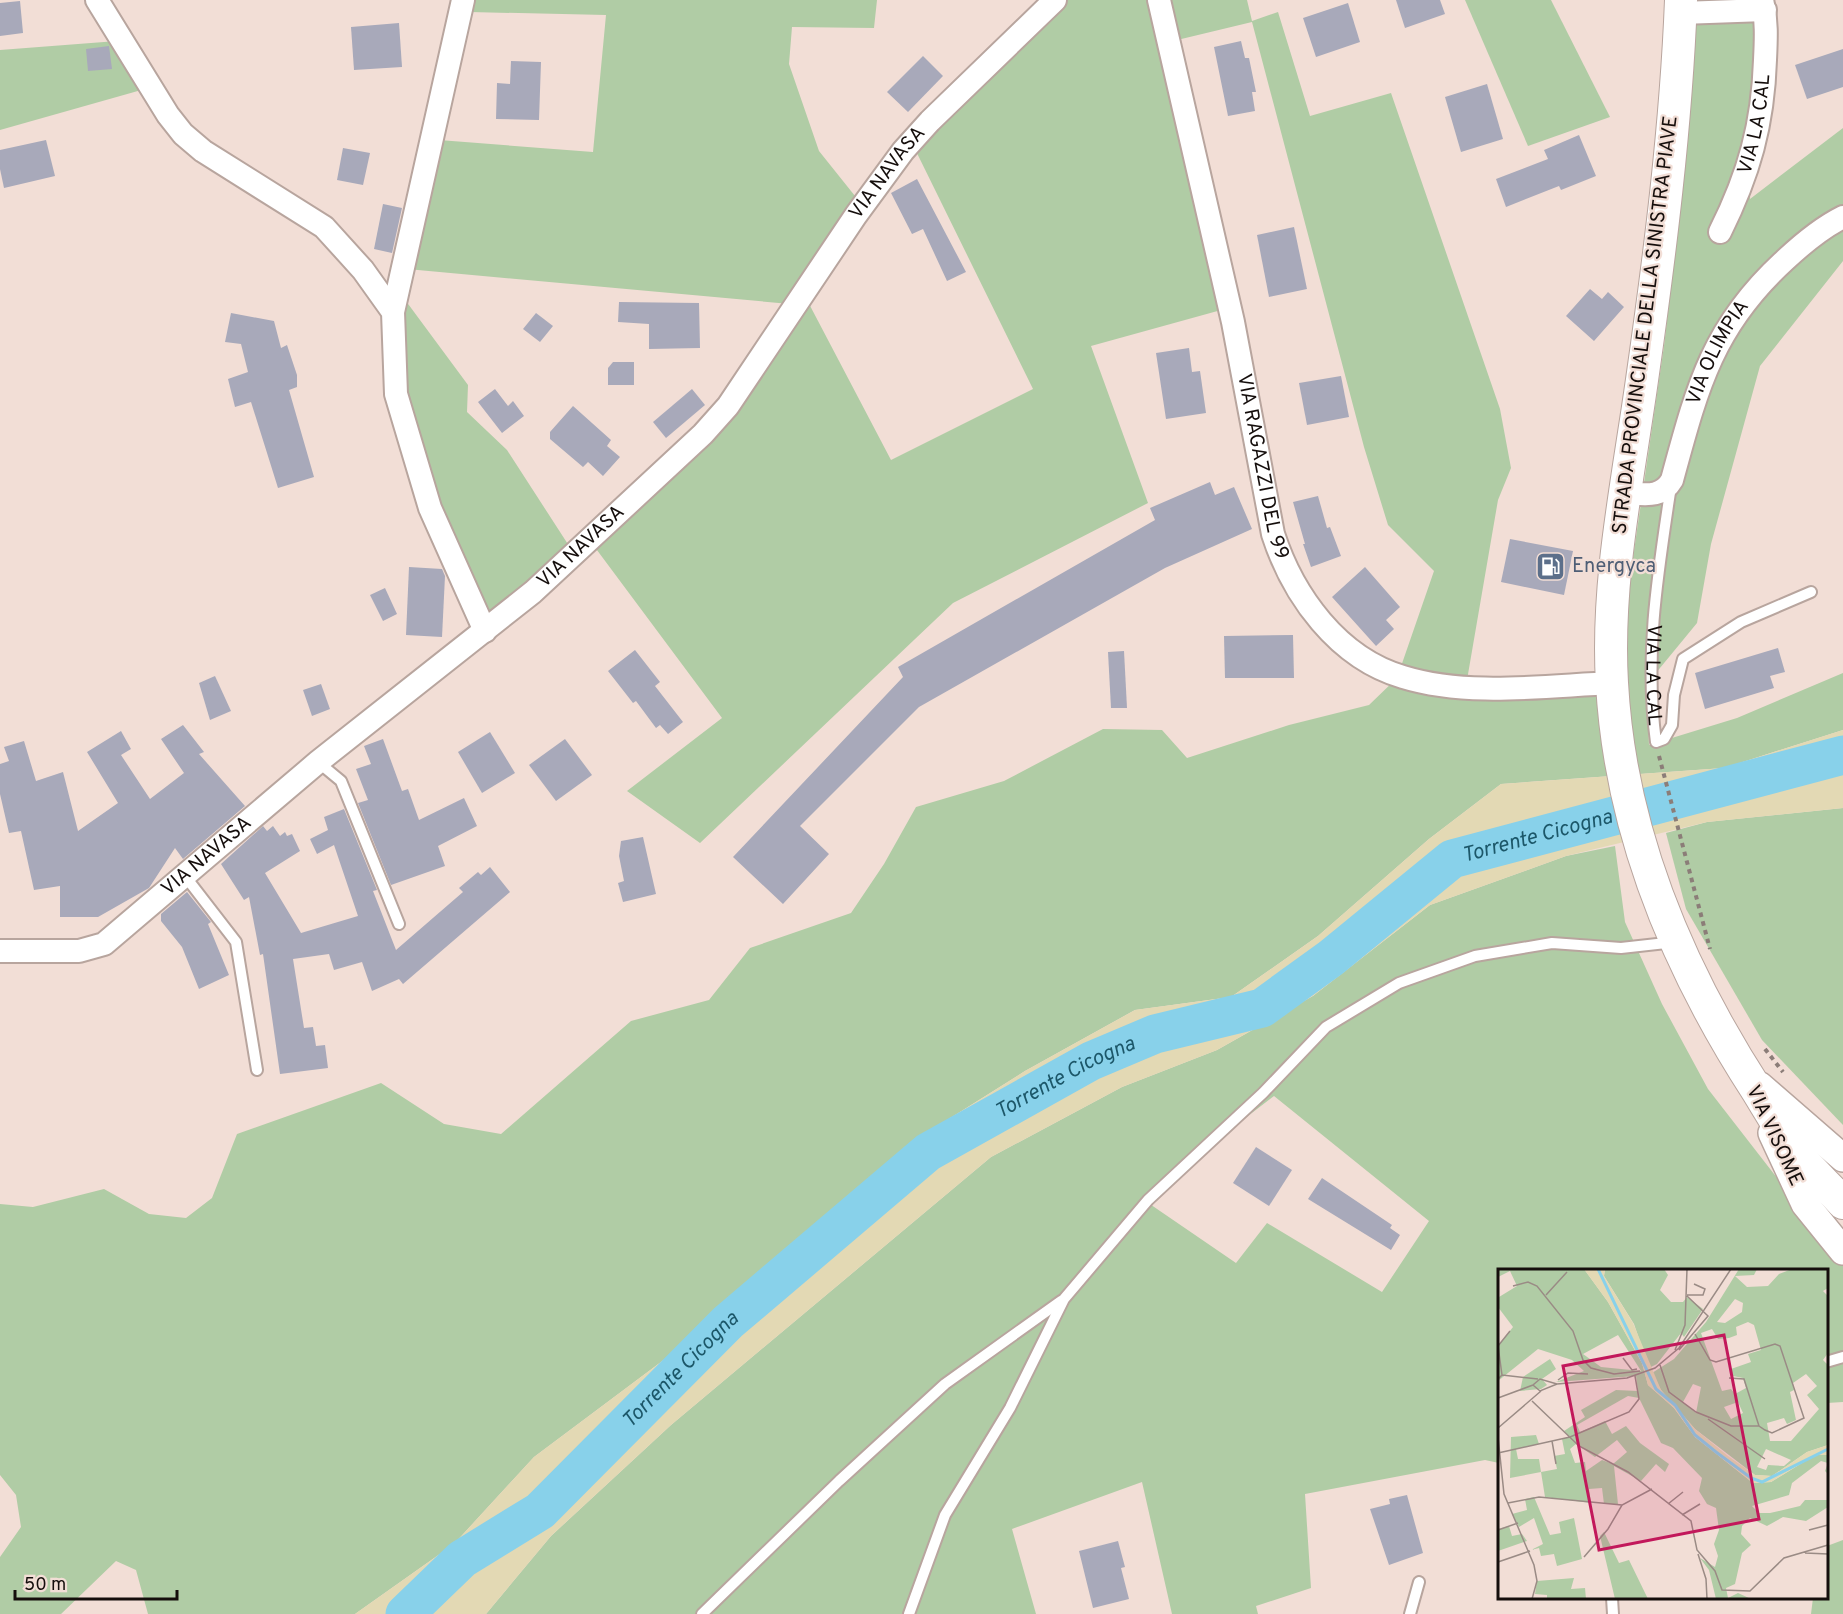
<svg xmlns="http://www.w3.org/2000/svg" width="1843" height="1614" font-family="Overpass,sans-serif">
<rect width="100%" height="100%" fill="#f2ded6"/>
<g fill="#b0cca5" fill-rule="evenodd">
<path d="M472,0H877L874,28L792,27L789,64L819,151L859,201L807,300L891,460L1033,389L910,139L1047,0H1247L1252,21L1278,12L1310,116L1391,93L1500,409L1511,468L1498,500L1467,680L1615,687L1628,686V592L1664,346L1686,159L1698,0H1746L1754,20V105L1750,199L1843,128V261L1760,366L1711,544L1697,623L1646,685L1649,745L1737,718L1843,673V730L1724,768L1501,784L1429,839L1318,936L1231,997L1135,1010L1025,1071L909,1144L673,1353L534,1457L454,1544L355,1614H148L136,1570L116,1561L61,1614H0V1557L21,1527L16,1495L0,1475V1204L33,1207L104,1189L149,1214L186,1218L212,1198L237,1134L381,1083L444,1124L501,1134L631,1021L709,1000L750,948L851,913L884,864L916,807L1004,781L1103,729L1162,730L1187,758L1289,725L1369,705L1397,678L1434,571L1388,525L1364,447L1252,22L1173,41L1232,307L1091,346L1148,503L953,603L700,843L627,791L722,718L588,538L701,430L790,304L407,269L439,140L593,152L606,15L470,12Z"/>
<path d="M1465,0H1551L1610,117L1528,146Z"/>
<path d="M130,40L159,85L0,130V50Z"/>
<path d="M400,293L468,385L467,412L507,450L573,552L479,628L393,400Z"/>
<path d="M1843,808V1125L1762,1040L1686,909L1666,833L1707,822Z"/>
<path d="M1615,846L1625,922L1662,1004L1708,1089L1843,1263V1402L1827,1403L1826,1270H1500L1499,1463L1485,1460L1305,1494L1311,1588L1256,1606L1258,1614H1172L1142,1482L1012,1529L1036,1614H486L551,1536L671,1425L991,1157L1122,1087L1217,1050L1313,996L1430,905L1566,856ZM1274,1096L1429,1221L1382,1292L1267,1223L1236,1263L1141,1198Z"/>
<path d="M1843,1540V1614H1811L1813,1598H1826L1827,1546Z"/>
</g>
<path fill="#e3d9b4" d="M1843,730V808L1707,822L1566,856L1430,905L1314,995L1217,1050L1122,1087L991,1157L671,1425L551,1536L486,1614H355L454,1544L534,1457L673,1353L909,1144L1025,1071L1135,1010L1231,997L1318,936L1429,839L1501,784L1724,768Z"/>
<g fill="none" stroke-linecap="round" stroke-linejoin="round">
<path stroke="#88d1ea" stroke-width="39" id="s1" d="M405,1614L462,1559L540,1511L728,1322L928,1152L1091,1061L1155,1034L1262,1008L1331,958L1452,859L1843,755"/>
</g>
<g fill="#a8a9ba">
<path d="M1396,0H1440L1445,14L1405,28Z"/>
<path d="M20,1L23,33L0,36V3Z"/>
<path d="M1348,3L1360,42L1316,57L1303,18Z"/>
<path d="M399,23L402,67L354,70L351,27Z"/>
<path d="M1241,41L1245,58H1249L1256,92H1252L1255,111L1228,116L1214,47Z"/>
<path d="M109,46L112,69L88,71L86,49Z"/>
<path d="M1843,49V87L1807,99L1795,65Z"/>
<path d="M923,56L943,76L908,112L887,92Z"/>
<path d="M511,61L541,62L539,120L496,119L497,83L510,84Z"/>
<path d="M1487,84L1503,139L1461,152L1445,97Z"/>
<path d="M1579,135L1596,176L1561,190L1559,186L1506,207L1496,179L1548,159L1544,150Z"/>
<path d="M46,140L55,176L4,188L0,169V150Z"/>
<path d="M343,148L370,153L363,185L337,180Z"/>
<path d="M917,179L966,272L947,281L923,229L912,234L891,193Z"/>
<path d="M383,204L402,208L392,253L374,249Z"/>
<path d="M1294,227L1307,289L1269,297L1257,235Z"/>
<path d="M1590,289L1602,299L1608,292L1624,307L1594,341L1566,316Z"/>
<path d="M619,302L699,303L700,348L649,349V324L618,322Z"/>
<path d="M231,313L274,321L281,348L287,345L297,375V387L289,390L314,477L278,488L251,402L235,407L228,379L248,372L241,344L225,342Z"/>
<path d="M536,313L553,326L540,342L523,329Z"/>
<path d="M1189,348L1192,372L1200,371L1206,413L1166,419L1156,353Z"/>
<path d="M613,362H634V385H608V368Z"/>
<path d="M1341,376L1349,417L1307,425L1299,383Z"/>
<path d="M495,389L508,406L513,401L524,416L502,433L478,402Z"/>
<path d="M692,389L705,405L666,438L653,422Z"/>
<path d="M573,406L611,440L607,446L620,457L603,476L588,462L583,467L550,439V432Z"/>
<path d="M1210,482L1215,495L1234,487L1252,529L1165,568L919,707L800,826L829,854L783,904L733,857L903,677L898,667L1155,520L1150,508Z"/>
<path d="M1318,496L1327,528L1330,527L1341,556L1311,567L1303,544H1305L1293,502Z"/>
<path d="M1510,539L1573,551L1564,595L1501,582Z"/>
<path d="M409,567L442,569L445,576L442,637L406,635Z"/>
<path d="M1365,567L1400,607L1386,620L1394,629L1376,646L1332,597Z"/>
<path d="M385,588L397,614L383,621L370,595Z"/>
<path d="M1293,635L1294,678H1225L1224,636Z"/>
<path d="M1778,648L1785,672L1770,676L1774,688L1705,709L1695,673Z"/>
<path d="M635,650L660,682L655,686L683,722L668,734L660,725L656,728L636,701L633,703L608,671Z"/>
<path d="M1124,651L1127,708H1111L1108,652Z"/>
<path d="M215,676L231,711L210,720L199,683Z"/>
<path d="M321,684L330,709L312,716L303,690Z"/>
<path d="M183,725L204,752L199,754L245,806L183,859L175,848L149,888L98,917H60V886L34,890L21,831L9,833L0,794V764L9,761L4,747L24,741L36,781L63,772L78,831L118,803L87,752L121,731L131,749L121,755L150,799L184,773L161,739Z"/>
<path d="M490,732L515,773L482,793L458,752Z"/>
<path d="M383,739L402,791L408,789L419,820L464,798L477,826L438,846L445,866L391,885L358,803L368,800L356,769L371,764L364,746Z"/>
<path d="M565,739L592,775L556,801L529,765Z"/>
<path d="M344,809L377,890L373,891L396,950L463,892L459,888L478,872L481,875L490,867L510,892L403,984L399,979L372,991L362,962L334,970L329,954L293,959L304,1028L313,1027L316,1046L325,1045L328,1068L280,1074L263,954L260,955L249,897L244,900L221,864L263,826L267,831L273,826L280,836L285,832L287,836L292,834L300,851L265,873L301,933L358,916L334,845L317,854L310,839L328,830L324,817Z"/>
<path d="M643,837L656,894L623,902L618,883L624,881L619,856L621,841Z"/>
<path d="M187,892L211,922L208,924L229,975L199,989L182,947L161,921V914Z"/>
<path d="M1256,1147L1292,1170L1269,1206L1233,1183Z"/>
<path d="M1322,1178L1392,1225L1390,1228L1400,1235L1391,1250L1308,1199Z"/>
<path d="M1407,1495L1423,1553L1389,1565L1370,1509L1390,1504L1389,1499Z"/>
<path d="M1118,1541L1125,1567L1121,1568L1129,1599L1093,1608L1079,1551Z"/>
</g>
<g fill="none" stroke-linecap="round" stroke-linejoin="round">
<defs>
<g id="service">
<path id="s2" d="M1671,486C1658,572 1644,655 1656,742L1664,739L1672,725L1674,695L1683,659L1741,622L1811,592"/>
<path d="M318,762L341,781L399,924"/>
<path d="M185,876L236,942L257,1070"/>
<path d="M1826,1362L1843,1357"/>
<path d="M1612,1598L1613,1614"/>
<path d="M702,1614L839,1481L945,1384L1061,1301"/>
<path d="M909,1614L945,1515L1010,1408L1064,1299L1148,1200L1263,1093L1326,1027L1399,983L1475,956L1552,943L1621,948L1675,942"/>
<path d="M1410,1614L1419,1582"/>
</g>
<g id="minor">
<path d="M97,0L168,115L183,134L203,151L324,227L363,270L393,312L396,394L430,508L485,631"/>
<path id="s3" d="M1159,0L1233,322L1273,534C1293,596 1338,658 1403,677C1468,697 1544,686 1612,683"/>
<path d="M1681,13L1765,10"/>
<path id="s4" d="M1720,232C1749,174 1763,124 1765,60C1766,39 1767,20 1762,0"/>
<path d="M393,312L463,0"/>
<path id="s5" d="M1625,493C1644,494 1661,499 1672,480C1697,388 1712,327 1784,261C1802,244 1821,228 1843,217"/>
<path id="s6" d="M0,951H79L104,944L318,762L533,592L703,434L728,406L856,215L903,151L930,121L1055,0"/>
</g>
<g id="tertiary">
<path d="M1760,1086L1843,1158"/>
<path d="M1772,1133L1805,1204L1843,1251"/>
</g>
<path id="secondary" d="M1681,0C1676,127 1660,254 1642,380C1628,480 1606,582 1612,683C1620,832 1678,969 1758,1092C1771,1113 1784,1137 1799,1156C1813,1173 1829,1187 1843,1203"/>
</defs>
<use href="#service" stroke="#b8a59e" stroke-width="14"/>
<use href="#minor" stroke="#b8a59e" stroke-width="26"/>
<use href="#tertiary" stroke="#b8a59e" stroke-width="30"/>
<use href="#secondary" stroke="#b8a59e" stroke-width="34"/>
<g stroke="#8b7d78" stroke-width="4" stroke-dasharray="4.5 4.5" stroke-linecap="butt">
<path d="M1659,756L1710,949"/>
<path d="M1765,1049L1783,1072"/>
</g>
<use href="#service" stroke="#fff" stroke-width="10"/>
<use href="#minor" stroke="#fff" stroke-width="22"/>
<use href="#tertiary" stroke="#fff" stroke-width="27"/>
<use href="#secondary" stroke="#fff" stroke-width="32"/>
</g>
<defs>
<symbol id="fuel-square" viewBox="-11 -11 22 22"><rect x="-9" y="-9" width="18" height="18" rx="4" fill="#5c6f8a" stroke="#f2ded6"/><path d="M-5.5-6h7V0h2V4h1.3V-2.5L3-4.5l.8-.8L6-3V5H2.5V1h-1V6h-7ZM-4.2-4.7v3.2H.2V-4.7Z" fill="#fff"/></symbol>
</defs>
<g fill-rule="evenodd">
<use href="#fuel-square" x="1534" y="550" width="33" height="33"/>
</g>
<g text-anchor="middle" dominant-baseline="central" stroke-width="4.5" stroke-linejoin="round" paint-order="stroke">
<g font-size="20" fill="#150e0c" stroke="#f2ded6">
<text stroke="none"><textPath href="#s4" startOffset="114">VIA LA CAL</textPath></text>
<text stroke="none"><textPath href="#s6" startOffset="1212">VIA NAVASA</textPath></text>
<text transform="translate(1646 325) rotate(-83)">STRADA PROVINCIALE DELLA SINISTRA PIAVE</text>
<text stroke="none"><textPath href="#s5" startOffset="188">VIA OLIMPIA</textPath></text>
<text stroke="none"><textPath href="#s3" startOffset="478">VIA RAGAZZI DEL 99</textPath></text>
<text stroke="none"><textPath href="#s6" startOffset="726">VIA NAVASA</textPath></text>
<text stroke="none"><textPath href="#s2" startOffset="190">VIA LA CAL</textPath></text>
<text stroke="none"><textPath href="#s6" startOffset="240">VIA NAVASA</textPath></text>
<text transform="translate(1774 1136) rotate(65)">VIA VISOME</text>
</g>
<g font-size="20" fill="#4e5e75" stroke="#f2ded6" text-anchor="start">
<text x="1572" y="567">Energyca</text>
</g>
<g font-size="21" font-style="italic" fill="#1c5769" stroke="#f2ded6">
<text stroke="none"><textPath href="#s1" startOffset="1396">Torrente Cicogna</textPath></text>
<text stroke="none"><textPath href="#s1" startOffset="856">Torrente Cicogna</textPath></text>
<text stroke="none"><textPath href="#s1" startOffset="370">Torrente Cicogna</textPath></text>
</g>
</g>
<g transform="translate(1498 1269)">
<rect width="330" height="330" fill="#f2ded6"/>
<path d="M0,0H86L110,33L144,94L150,116L176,139L197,168L255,214L273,213L317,186H330V205L327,202L330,194L323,192L294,214L291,226L254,237L261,244H272L302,237L307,231H330V238L308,252L285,248L269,257L252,249L244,257L243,265L253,276L244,284L237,315L228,319L230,329L240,324L253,330H218L211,301L202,289L217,298L220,287L216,275L221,261L218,239L209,235L201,222L204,209L175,179L163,174L141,129L130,127L79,156L82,163L107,152L114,165L128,157L142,174L171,195L167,203L158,195L143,212L116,197L120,235H106L104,219L91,220L93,234L47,228L43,203L12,209L13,168L38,166L41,175L18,180L20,190H41L43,203L59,200L56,187L67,185L64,170L72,168L66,162L87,148L83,141L118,121L140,122L138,107L58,113L86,102L74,91L40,80L0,112V77L15,58L0,38V21L1,28L19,17L12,2L0,8ZM120,66L138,94L143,102L103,98L85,85ZM119,171L129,183L115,195L104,191L88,202L87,193L77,194L72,180L78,175L97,188ZM107,0H166L170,6L162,21L173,33H185L189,28L205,40L186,68L183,64L159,95L151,99L136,55L106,7ZM241,0H259L256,6L237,7L249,18L270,17L281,5L294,0H330V19L325,22L330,27V84L325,91L330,96V176L309,183L274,207L257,206L197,160L163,121L154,104L176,90L208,53ZM237,30L245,34L244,43L227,54L219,53ZM250,53L256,56L263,81L250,85L253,93L233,100L235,107L245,109L248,119L237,125L233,120L224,122L203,64L214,60L220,70L231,69L239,66L238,58ZM308,105L319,117L309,126L321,140L293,172H272L269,154L286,149L289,155L298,151L292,123L296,121L295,114ZM195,115L203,118L198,144L185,133ZM240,133L245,144L233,150L226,138ZM268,180L293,191L286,197L270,196L268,201L259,198ZM52,90L58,100L44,110L49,116L43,120L22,122L25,108ZM36,228L52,266L63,264L61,253L76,249L84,290L59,297L56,285L43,287L41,279L33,281L45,275L36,249L21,258L14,245L29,241L27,230ZM11,257L14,267L24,265L29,272L0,282V260ZM106,263L121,294L131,291L150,330H117L102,267ZM76,309L73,320L87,319L88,330H49V326L37,325L39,312Z" fill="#b0cca5" fill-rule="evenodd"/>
<path d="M86,0H107L106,7L135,54L163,121L197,160L230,187L257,206L274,207L309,183L330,176V186H317L273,213L255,214L197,168L176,139L150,116L144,94L110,33Z" fill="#e3d9b4"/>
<path fill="none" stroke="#88d1ea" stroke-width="3" d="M100,0L158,120L177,136L197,166L218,183L253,209L264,213L330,180"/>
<path fill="none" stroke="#9a8b85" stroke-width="1.5" d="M15,17L30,13L39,17L75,62L85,91L93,99L116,105L142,102M48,26L69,3M189,26H205L207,20L196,15M197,65L212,91L218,93L277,75L282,77L306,149L274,164L267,161L261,157L246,110L231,109M177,81L187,56L189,0M181,81L210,47L189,27M125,89L134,101L139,100M162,96L171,123L198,143L233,157H261M4,106L40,110M0,110L4,106L0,77L12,62M60,111L70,104L90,105M59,115L42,110L35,116L42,122L59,115L129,109L157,99L181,79L233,0M0,129L35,116M34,132L81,177L130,203L193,252L199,281L217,302L224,321L252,322L286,289L330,276M210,150L267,190M0,159L43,122M0,168L6,225L36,296L39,312L34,330M54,172L58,195M0,184L72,168L131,143L141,130L137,107M10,234L41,228L124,236M170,235L185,223M184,246L202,235M0,261L20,254M311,261L330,256M307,284L330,285M200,285L208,310L209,330M86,288L110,260L124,236L154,220M0,293L32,282"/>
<path fill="#c2185b" fill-opacity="0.15" stroke="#c2185b" stroke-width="3" d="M226,66L261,250L101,281L65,97Z"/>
<rect width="330" height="330" fill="none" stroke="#150e0c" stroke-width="3"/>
</g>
<path d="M15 1590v9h162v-9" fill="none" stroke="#150e0c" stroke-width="3"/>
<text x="24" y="1590" font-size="18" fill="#150e0c" stroke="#f2ded6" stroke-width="4.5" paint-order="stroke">50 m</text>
</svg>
